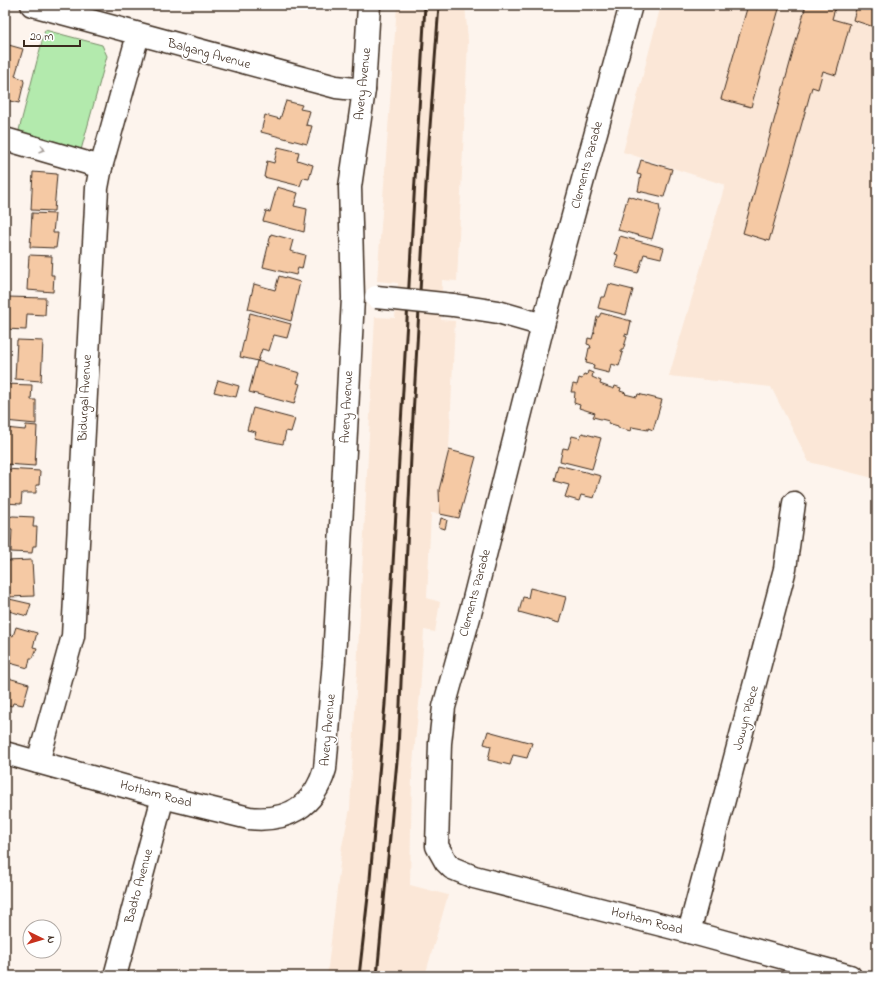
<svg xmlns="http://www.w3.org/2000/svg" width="882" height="981" font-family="'Indie Flower',sans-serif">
<rect width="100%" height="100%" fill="#fdf4ed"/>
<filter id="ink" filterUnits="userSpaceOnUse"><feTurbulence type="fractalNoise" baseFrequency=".025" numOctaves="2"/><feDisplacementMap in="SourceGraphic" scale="8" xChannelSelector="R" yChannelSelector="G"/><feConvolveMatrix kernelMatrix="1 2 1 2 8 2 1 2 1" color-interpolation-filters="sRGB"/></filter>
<g filter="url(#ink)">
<g fill="#fbe7d7">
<path d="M397,5H465L468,41L457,281L442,280L441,320L455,321L449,450L439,490L440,514L431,513L427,598L440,602L435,632L424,630L420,693L412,774L410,885L448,895L425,976H327L342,846L350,809L375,317L395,318L398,283L377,281Z"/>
<path d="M661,5H877V479L809,462L771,387L669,376L725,185L623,152Z"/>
</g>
<path fill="#b3eaad" stroke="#778a66" d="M45,30L102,45L107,56L81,150L18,134Z"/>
<g fill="#f5c9a4" stroke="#3b2a1e">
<path d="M748,5H764L779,9L751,107L721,99Z"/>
<path d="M806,5H836L832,19L850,24L836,75L823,71L818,89L812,87L769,241L743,233Z"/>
<path d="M857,5H877V28L853,20Z"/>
<path d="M5,44L23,49L15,76L23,79L24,82L19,103L5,100Z"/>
<path d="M286,101L302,105L300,109L310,111L306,125L312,126L307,144L261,132L265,115L280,119Z"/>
<path d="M278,147L299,152L297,160L313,165L309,179L303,178L300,186L264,177L267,161L274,163Z"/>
<path d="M641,160L672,169L664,197L638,191L641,175L637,174Z"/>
<path d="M33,172L57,174L54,211L31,210Z"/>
<path d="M277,187L298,193L294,206L307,209L304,232L263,221L266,211L270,212Z"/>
<path d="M628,196L659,205L660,211L652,239L618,230Z"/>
<path d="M32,213L55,214L53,233H58L56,248L30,247Z"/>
<path d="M271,234L293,240L290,251L305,255L302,269L298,268L296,275L263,267Z"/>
<path d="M620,236L664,248L661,258L644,254L638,273L615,267L618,255L615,254Z"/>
<path d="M29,255L52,256L51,275H54L53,292L27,290Z"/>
<path d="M279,276L300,282L291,321L248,309L254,284L275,290Z"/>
<path d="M609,284L633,290L626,315L598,308L601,297H605Z"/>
<path d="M7,297L46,298L45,315L27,314L26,330L5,329Z"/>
<path d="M250,313L291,324L287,338L274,335L269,351L262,349L258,361L240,357Z"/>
<path d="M601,313L631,321L628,335L625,334V336L627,337L623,350H621V352L623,353L619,366L611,364L609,373L593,369L594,365L586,363L589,348H591L590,345L587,344L588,338L592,339L594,332L595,333L594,331L597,317H599Z"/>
<path d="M17,340L43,341L41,381L15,379Z"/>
<path d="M257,361L300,373L297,383L300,384L294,404L249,392Z"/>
<path d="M588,371L593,373L592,377L601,381L600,384L614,389L615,386L621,388L620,391L626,393L625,394L637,397L638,394L662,400L653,430L648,428V430L632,427L631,431L618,428V426L608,423L609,421L593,417L595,413L579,408L580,405L574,403L575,392H571L573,384L577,385L579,378L582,379L584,374L587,375Z"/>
<path d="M218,380L239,386L236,397L214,392Z"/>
<path d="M5,384L32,385L31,400H36V424L5,421Z"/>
<path d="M253,408L295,419L291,432L286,431L283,444L254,438L256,432L247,430Z"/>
<path d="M26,425L37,426L35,466L5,464V428L25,430Z"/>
<path d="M582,433L601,438L592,469L560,461L563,448L568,449L572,436L580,438Z"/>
<path d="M449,450L476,457L459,518L440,514L439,490Z"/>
<path d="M558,465L601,476L594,498L581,495L579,501L565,497L569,485L554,481Z"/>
<path d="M5,469L40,471L39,485H36V493H22L21,504L5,503Z"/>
<path d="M13,516L34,517L33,527H37L36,546H33L32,553L11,552L12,529L5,528V520L8,521V517Z"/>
<path d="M441,518L447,520L445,529L439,527Z"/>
<path d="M32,560L34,596L7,597L5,561Z"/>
<path d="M530,588L566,597L559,623L519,612L523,597L528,598Z"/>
<path d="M5,598L31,604L27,616L5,610Z"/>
<path d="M16,627L37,633L33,647L37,648L33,658H30L28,668L6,662L8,654L5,653L7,634L13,636Z"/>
<path d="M5,677L29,684L23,705L13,703L12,706L5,704Z"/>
<path d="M488,731L532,743L527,758L513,755L510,765L488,760L491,746L484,744Z"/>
</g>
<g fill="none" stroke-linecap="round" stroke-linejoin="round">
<defs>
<g id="minor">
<path d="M32,5L336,87L364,90"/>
<path d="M631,5L543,325L473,603L444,707L440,743L437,846L446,862L452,868L474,877L689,932L850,976"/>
<path d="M5,139L101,167"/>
<path d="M453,305L498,312L543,325"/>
<path d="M5,753L163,797L249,818C287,822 314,807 325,769L334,660L353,298L350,187L364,90L369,5"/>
<path d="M38,762L73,636L97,188L101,167L138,35"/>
<path d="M689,932L785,569L794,503"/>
<path d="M115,976L163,797"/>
</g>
</defs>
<use href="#minor" stroke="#3b2a1e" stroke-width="25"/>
<use href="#minor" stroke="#fff" stroke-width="22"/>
<g stroke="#3b2a1e" stroke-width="3">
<path d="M359,976L370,879L385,704L425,5"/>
<path d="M377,976L398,750L412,434L427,167L439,5"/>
</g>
<defs>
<path id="minor-bridge" d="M376,297L453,305"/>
</defs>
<use href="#minor-bridge" stroke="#3b2a1e" stroke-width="25" stroke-linecap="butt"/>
<use href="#minor-bridge" stroke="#fff" stroke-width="22"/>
</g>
<defs><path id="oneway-chevron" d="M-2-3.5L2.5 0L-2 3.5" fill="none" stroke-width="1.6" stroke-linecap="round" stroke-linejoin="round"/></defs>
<use stroke="#a79f9a" href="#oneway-chevron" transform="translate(42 149) rotate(17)"/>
</g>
<g text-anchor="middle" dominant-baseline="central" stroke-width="3.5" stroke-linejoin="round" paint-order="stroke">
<g font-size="13" fill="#3b2a1e" stroke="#fff">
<text transform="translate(209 54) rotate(15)">Balgang Avenue</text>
<text transform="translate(363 84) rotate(-84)">Avery Avenue</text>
<text transform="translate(587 165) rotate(-75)">Clements Parade</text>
<text transform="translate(85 398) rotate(-87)">Bidurgal Avenue</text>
<text transform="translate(347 407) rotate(-87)">Avery Avenue</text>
<text transform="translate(475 593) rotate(-75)">Clements Parade</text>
<text transform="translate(746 718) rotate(-75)">Jowyn Place</text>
<text transform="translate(328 730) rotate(-85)">Avery Avenue</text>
<text transform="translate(156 794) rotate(15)">Hotham Road</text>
<text transform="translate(139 886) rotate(-75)">Badto Avenue</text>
<text transform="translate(647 921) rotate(15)">Hotham Road</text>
</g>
</g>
<rect width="882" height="981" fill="none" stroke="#fff" stroke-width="20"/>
<rect x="10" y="10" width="862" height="961" fill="none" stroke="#3b2a1e" stroke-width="1.5" filter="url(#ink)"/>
<g transform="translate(42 939) rotate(95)"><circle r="19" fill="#ffffff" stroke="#b1aaa5"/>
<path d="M0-3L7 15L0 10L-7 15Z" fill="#c8321e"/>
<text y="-6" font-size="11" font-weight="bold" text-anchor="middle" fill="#3b2a1e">N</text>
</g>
<path d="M24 40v6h56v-6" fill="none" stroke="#3b2a1e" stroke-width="2"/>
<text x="30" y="40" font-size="12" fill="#3b2a1e" stroke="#ffffff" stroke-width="3" paint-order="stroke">20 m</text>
</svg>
